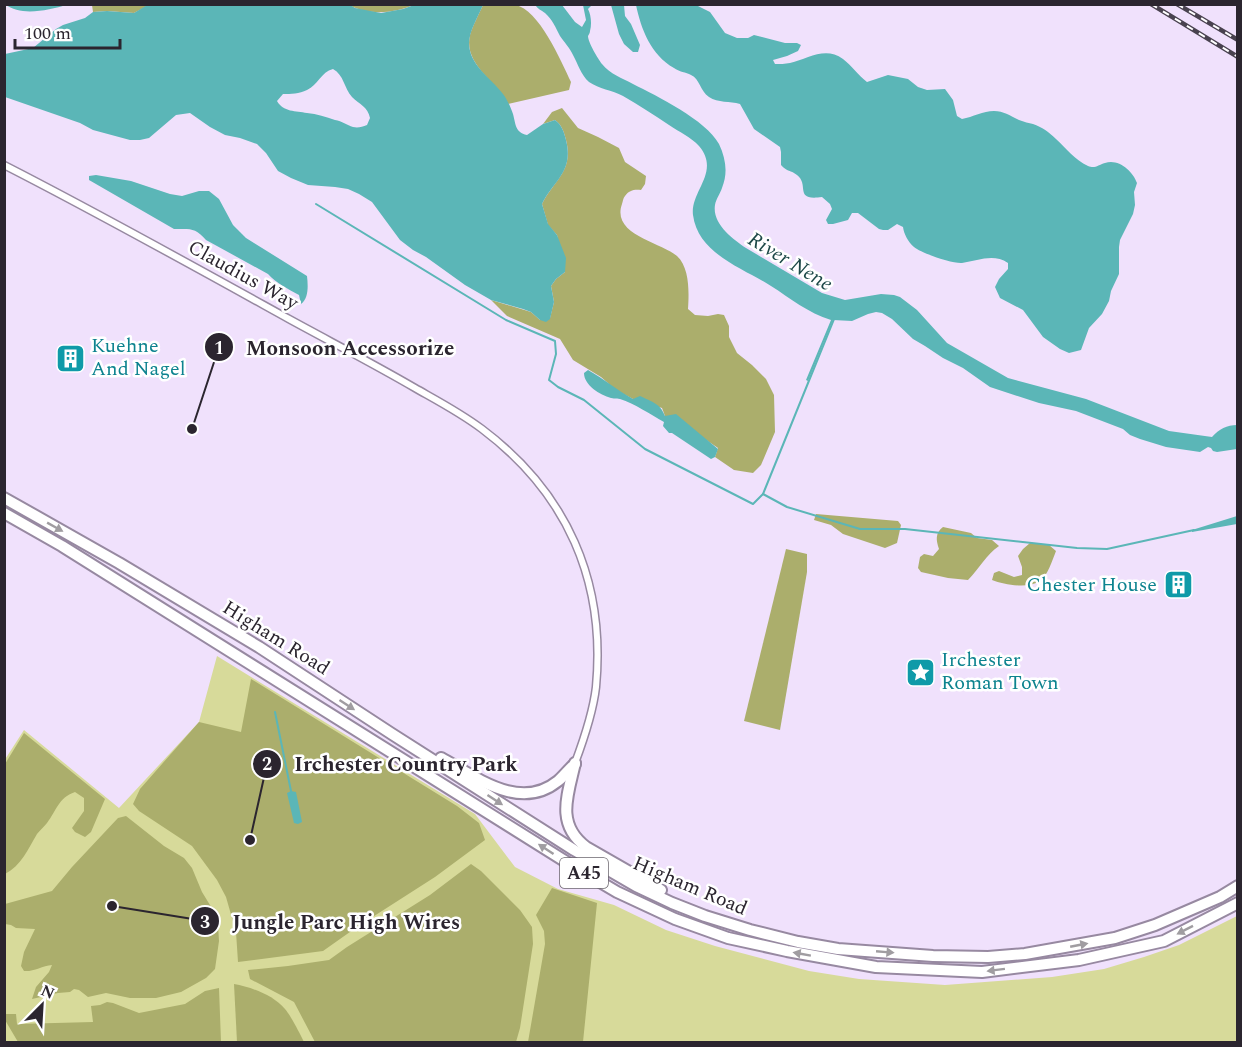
<svg xmlns="http://www.w3.org/2000/svg" width="1242" height="1047" font-family="Spectral,serif">
<rect width="100%" height="100%" fill="#f0e1fc"/>
<path fill="#d7da9a" d="M217,656L475,814L515,867L558,889L614,905L666,930L715,946L809,971L859,979L945,985L1052,977L1104,969L1144,957L1179,945L1237,916V1042H5L4,761L24,730L119,808L199,722Z"/>
<g fill="#abae6c">
<path d="M92,5H149L134,13L107,11L93,12Z"/>
<path d="M349,5H414C393,13 370,16 349,5Z"/>
<path d="M483,5C493,5 505,3 515,5C539,9 561,61 571,82L569,90L508,104C497,82 463,64 470,35C472,27 479,14 483,5Z"/>
<path d="M562,108L578,128L598,137L619,148L625,162L646,176L645,184L641,190C635,189 629,190 625,196C623,198 623,201 622,204C611,235 661,242 677,256C690,268 689,293 688,309L695,315L708,316L718,314L724,315L729,326V337L737,353L752,365L766,379L774,395L775,432L761,465L753,473L734,470L715,457L718,448L671,416H665L662,408L633,399L616,390L601,377L573,360L560,339L507,316L491,300L531,312L540,320L550,318L554,302L551,286L556,279L565,272L557,235L548,225L542,204C554,180 574,171 566,140C564,132 562,125 555,120L543,124L552,112Z"/>
<path d="M816,514L898,521L901,525L897,543L885,548L843,534L831,525L814,520Z"/>
<path d="M943,527L971,533L977,538L992,540L999,546C986,555 979,569 968,580L948,578L921,572L918,568L920,557L924,554L933,556L939,549C936,540 935,533 943,527Z"/>
<path d="M1030,543L1049,545L1056,551C1052,561 1048,575 1040,581C1028,589 1005,585 992,580L994,573L999,571L1014,577L1022,575V567L1018,556L1023,549Z"/>
<path d="M786,549L807,554V572L780,730L744,721Z"/>
<path d="M251,679L457,806L479,823L485,840L435,877L357,927L323,951L238,962L236,932L226,897L217,880L192,846L139,811L133,804L140,789L199,722L241,732Z"/>
<path d="M24,733L105,799L91,832L85,837L75,832L72,828L84,811V798L75,792C58,798 57,810 47,823C44,827 40,830 37,834C28,849 21,866 5,874V764Z"/>
<path d="M126,816L164,846L184,858L192,868L202,892L213,910L218,925L219,941L215,969L206,978L181,992L156,998H130L106,993L88,997L79,990L74,989L70,992L58,993L32,999L36,987L49,972L52,965C42,966 33,972 24,971L21,966L24,952L35,929L16,928L11,925L5,924V904L52,891L72,867L118,818Z"/>
<path d="M471,864L481,871L520,910L532,927L533,944L520,1028L516,1042H315L294,1002L250,979L248,970L288,966L329,960L347,947L430,895Z"/>
<path d="M552,888L597,903L583,1042H528L545,944L544,931L536,915Z"/>
<path d="M234,984C251,987 273,995 285,1009C291,1016 300,1034 304,1042H237Z"/>
<path d="M219,988L221,1042H18L5,1020V1014H16L17,1024L93,1022L91,1006L100,1005L107,1002L113,1003L139,1013L185,1004L205,991Z"/>
</g>
<g fill="#5bb6b7" fill-rule="evenodd">
<path d="M5,4H67V5C48,10 21,17 5,4Z"/>
<path d="M349,4L355,8L381,13L403,9L414,5H483C478,17 469,31 469,44C470,66 491,78 503,94C507,99 511,108 513,114C516,125 515,132 527,135L543,124L555,120C562,125 564,132 566,140C574,172 554,180 542,204L548,224L557,235L566,258L565,272L556,279L551,286L554,302L550,319L546,322L540,320L531,312L523,309L491,300L465,285L426,257L413,250L400,240L372,202L359,194L348,189L335,187L308,185L291,178L278,171L266,153L257,144L240,138L225,135L210,127L190,113L176,115L149,138L140,140H130L93,130L80,123L5,97V54L33,48L56,29L63,25L85,18L93,12L107,11L134,13L149,4ZM333,69C344,75 344,88 352,97C359,104 368,107 370,118L367,125C362,127 358,128 353,127C347,125 342,121 335,120C326,117 317,114 307,113C296,111 283,112 277,101L283,94C291,94 299,94 307,90C318,85 321,72 333,69Z"/>
<path d="M535,5H562L575,22L582,27L586,20L583,5H590L591,6L588,9C591,15 592,24 590,31C590,33 589,34 588,36C588,42 598,59 602,64C610,74 622,78 633,84C657,96 706,120 719,144C726,159 728,173 722,188C720,194 716,199 715,205C712,224 733,239 746,248L822,293L845,300L881,294L894,295L900,297L917,310L947,343L1008,378L1086,399L1169,431L1212,437C1219,429 1227,425 1237,425V449L1217,452L1213,451L1211,448L1208,447L1200,452L1166,447L1140,439L1130,435L1123,429L1076,411L1039,403L990,387L963,368L943,358L925,346L913,339L892,319L882,313L876,312L868,314L852,321L833,320L808,381L806,380L831,320C808,313 790,298 771,286C743,268 698,254 693,215C690,191 721,172 699,146C691,137 679,132 669,125C654,115 639,105 623,96C612,90 599,89 589,82C581,75 578,64 573,55C570,48 564,42 560,36C556,28 552,19 545,13C541,10 538,9 535,5Z"/>
<path d="M611,5H624L625,16L631,24L640,45L638,52H633L624,44L619,34Z"/>
<path d="M636,5H696L710,12L725,33L737,38H748L754,35L785,43H797L801,45L798,51L787,56L773,60L775,64C780,64 785,64 790,63C808,59 825,46 843,59C852,66 858,75 867,82L888,75L908,79L918,87L927,90L945,89L953,100L957,116L962,119C973,117 983,111 994,111C1004,111 1010,116 1019,120C1024,122 1029,123 1033,124C1042,127 1049,132 1056,139C1066,148 1075,160 1088,166C1095,169 1098,165 1105,163C1118,158 1133,171 1137,183L1134,192L1135,205L1133,214L1120,240L1119,247V274L1111,291L1109,301L1102,314L1089,328L1081,350L1069,353L1060,349L1043,337L1023,310L1000,298L995,287L999,279L1008,269V263C993,253 978,261 962,263C953,264 921,253 914,247C908,242 904,234 903,227L897,224L888,230H883L879,229L858,213H852L848,220L833,224H828L826,220L832,209L830,204L822,197C793,201 810,185 797,175C791,170 787,172 781,165V152L780,147L754,129L740,104C730,101 718,103 709,97C700,91 700,79 691,75C686,72 679,72 674,68C651,55 641,29 636,5Z"/>
<path d="M96,175L131,181L170,194L182,196L199,191H209L219,199L233,225L246,238L307,276C308,285 309,298 301,304L299,295C288,289 276,283 268,274L206,240C195,227 190,229 174,229L89,180V176Z"/>
<path d="M588,370C604,379 617,390 633,399L640,396C652,402 660,403 665,416L676,414L718,449L715,457L711,459L672,433H669L663,426L664,422C650,414 635,404 620,399C615,398 616,399 611,398C600,395 584,385 584,373Z"/>
<path d="M1237,516V524L1192,532V530Z"/>
<path d="M291,791L296,792L302,822L298,824L294,823L287,793Z"/>
</g>
<g fill="none" stroke-linecap="round" stroke-linejoin="round">
<g stroke="#5bb6b7" stroke-width="2">
<path d="M316,204L506,320L555,341L556,354L549,380L558,387L584,400L645,449L753,504L763,494L834,319"/>
<path d="M763,494L787,507L860,529H905L1077,548L1107,549L1194,530"/>
<path d="M275,712L291,791"/>
</g>
<defs>
<path id="minor" d="M4,165C100,214 195,267 289,319C331,342 374,364 415,388C438,401 461,413 482,429C567,493 606,581 596,687C593,713 584,739 575,763"/>
<g id="trunk">
<path d="M4,498L119,563L259,647L392,734L574,850L636,886L672,903L705,916L750,930L798,942L838,949L933,956L988,957L1025,954L1115,938L1155,925L1220,897L1238,886"/>
<path d="M4,513L62,546L568,863L617,892L675,919L728,938L787,951L876,967L982,972L1079,960L1164,941L1238,903"/>
<path d="M441,758C476,777 520,812 558,781C564,776 569,769 575,764"/>
<path d="M575,763C568,794 555,824 586,847L661,890"/>
</g>
</defs>
<use href="#minor" stroke="#9789a1" stroke-width="9"/>
<use href="#trunk" stroke="#9789a1" stroke-width="14"/>
<use href="#minor" stroke="#fff" stroke-width="6"/>
<use href="#trunk" stroke="#fff" stroke-width="10"/>
<defs>
<g id="rail">
<path d="M1151,4L1238,57"/>
<path d="M1177,4L1238,40"/>
</g>
</defs>
<use href="#rail" stroke="#49424f" stroke-width="4.5"/>
<use href="#rail" stroke="#fff" stroke-width="2" stroke-dasharray="7" stroke-linecap="butt"/>
</g>
<defs><path id="oneway-solid" d="M-6-.8H1V-3.2L6.5 0L1 3.2V.8H-6Z" transform="scale(1.5)"/></defs>
<g fill="#a09da1">
<use href="#oneway-solid" transform="translate(55 527) rotate(29)"/>
<use href="#oneway-solid" transform="translate(347 705) rotate(33)"/>
<use href="#oneway-solid" transform="translate(495 800) rotate(33)"/>
<use href="#oneway-solid" transform="translate(546 849) rotate(-147)"/>
<use href="#oneway-solid" transform="translate(1185 930) rotate(153)"/>
<use href="#oneway-solid" transform="translate(1079 945) rotate(-11)"/>
<use href="#oneway-solid" transform="translate(885 952) rotate(5)"/>
<use href="#oneway-solid" transform="translate(802 954) rotate(-170)"/>
<use href="#oneway-solid" transform="translate(996 970) rotate(173)"/>
</g>
<defs>
<symbol id="building-square" viewBox="-11 -11 22 22"><rect x="-9" y="-9" width="18" height="18" rx="4" fill="#0f9aa8" stroke="#fff"/><path d="M-4-6H4V6H1V3H-1V6H-4ZM-2.5-4.3h1.7v1.8h-1.7ZM.8-4.3h1.7v1.8H.8ZM-2.5-1h1.7V.8h-1.7ZM.8-1h1.7V.8H.8Z" fill="#fff"/></symbol>
<symbol id="sight-square" viewBox="-11 -11 22 22"><rect x="-9" y="-9" width="18" height="18" rx="4" fill="#0f9aa8" stroke="#fff"/><path d="M0-6L1.8-2.2L6-1.7L2.9 1.2L3.7 5.4L0 3.3L-3.7 5.4L-2.9 1.2L-6-1.7L-1.8-2.2Z" fill="#fff"/></symbol>
</defs>
<g fill-rule="evenodd">
<use href="#building-square" x="54" y="342" width="33" height="33"/>
<use href="#building-square" x="1162" y="568" width="33" height="33"/>
<use href="#sight-square" x="904" y="656" width="33" height="33"/>
</g>
<g text-anchor="middle" dominant-baseline="central" stroke-width="5" stroke-linejoin="round" paint-order="stroke">
<rect fill="#fff" stroke="#6b666d" stroke-width="1.5" x="560" y="858" width="48" height="30" rx="4.5"/>
<g font-size="18" font-weight="bold" fill="#2b252f">
<text x="584" y="873">A45</text>
</g>
<g font-size="20" fill="#2b252f" stroke="#fff">
<text transform="translate(243 275) rotate(29)">Claudius Way</text>
<text transform="translate(276 638) rotate(32)">Higham Road</text>
<text transform="translate(690 886) rotate(23)">Higham Road</text>
</g>
<g font-size="20" fill="#0d838f" stroke="#fff" text-anchor="start">
<text x="91" y="346">Kuehne<tspan x="91" dy="23">And Nagel</tspan></text>
<text x="1157" y="585" text-anchor="end">Chester House</text>
<text x="941" y="660">Irchester<tspan x="941" dy="23">Roman Town</tspan></text>
</g>
<g font-size="21" font-style="italic" fill="#1d4848" stroke="#fff">
<text transform="translate(790 262) rotate(31)">River Nene</text>
</g>
</g>
<path fill="none" stroke="#2b252f" stroke-width="2" d="M192 429L219 347M250 840L267 764M112 906L205 921"/>
<g fill="#2b252f" stroke="#fff" stroke-width="2">
<circle cx="192" cy="429" r="6"/>
<circle cx="250" cy="840" r="6"/>
<circle cx="112" cy="906" r="6"/>
<circle cx="219" cy="347" r="15"/>
<circle cx="267" cy="764" r="15"/>
<circle cx="205" cy="921" r="15"/>
</g>
<g font-size="18" text-anchor="middle" font-weight="bold" fill="#fff">
<text x="219" y="354">1</text>
<text x="267" y="770">2</text>
<text x="205" y="928">3</text>
</g>
<g font-size="21" text-anchor="middle" font-weight="bold" fill="#2b252f" stroke="#fff" stroke-width="5" stroke-linejoin="round" paint-order="stroke">
<text x="350" y="355">Monsoon Accessorize</text>
<text x="406" y="771">Irchester Country Park</text>
<text x="346" y="929">Jungle Parc High Wires</text>
</g>
<rect width="1242" height="1047" fill="none" stroke="#2b252f" stroke-width="12"/>
<g transform="translate(42 1005) rotate(24)" stroke="#ffffff" stroke-width="4.5" paint-order="stroke">
<path d="M0-4.5L10 22L0 15L-10 22Z" fill="#2b252f"/>
<text y="-9" font-size="16" font-weight="bold" text-anchor="middle" fill="#2b252f">N</text>
</g>
<path d="M15 39v9h105v-9" fill="none" stroke="#2b252f" stroke-width="3"/>
<text x="24" y="39" font-size="18" fill="#2b252f" stroke="#ffffff" stroke-width="4.5" paint-order="stroke">100 m</text>
</svg>
